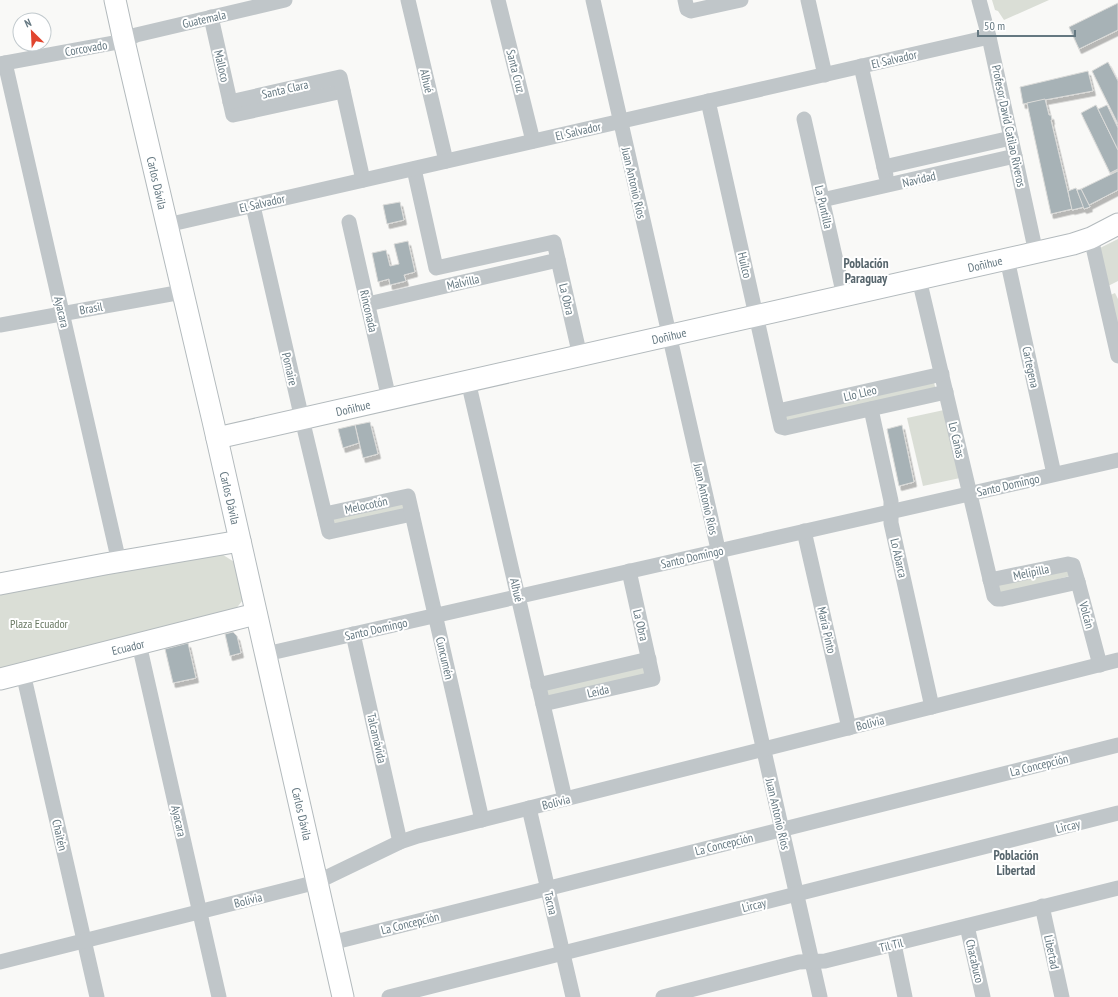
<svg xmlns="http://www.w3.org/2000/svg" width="1118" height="997" font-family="'PT Sans Narrow',sans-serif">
<defs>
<filter id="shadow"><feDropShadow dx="2.5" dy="4.5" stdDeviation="0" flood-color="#0004"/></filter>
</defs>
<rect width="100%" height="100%" fill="#f9f9f7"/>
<g fill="#daded6">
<path d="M992,0H1049L1004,20L998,11L995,10Z"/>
<path d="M1118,239V281L1106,287L1096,250Z"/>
<path d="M1115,293L1118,299V336L1108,296Z"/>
<path d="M933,378L936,391L785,425L782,413Z"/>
<path d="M944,410L960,478L923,486L907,418Z"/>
<path d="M405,499L408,512L332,529L329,517Z"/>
<path d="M220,553L239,565L246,596L231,615L0,671V591Z"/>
<path d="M1067,567L1073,575L1001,595L998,583Z"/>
<path d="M643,664L646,676L549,700L546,687Z"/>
</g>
<g fill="#a7b2b6" stroke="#dbdbd9" filter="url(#shadow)">
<path d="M1118,3V30L1079,49L1069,27Z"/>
<path d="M1108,62L1118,81V124L1092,71Z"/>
<path d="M1088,71L1093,91L1023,104L1020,87Z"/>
<path d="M1045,99L1049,115H1051L1052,120H1051L1072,209L1051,214L1027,103Z"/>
<path d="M1096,105L1118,150V169L1110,173L1081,113Z"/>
<path d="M1107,105L1118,128V150L1098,109Z"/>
<path d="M1118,171V190L1089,205L1081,189Z"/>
<path d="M1076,188L1084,207L1072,210L1068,191Z"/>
<path d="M1081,189L1090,207L1084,209L1077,190Z"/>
<path d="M400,202L404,220L387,224L383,205Z"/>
<path d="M408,241L415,272L404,275L406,281L390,285L389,279L378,282L372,253L386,250L390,266L399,264L394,244Z"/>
<path d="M370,422L378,454L363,458L355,425Z"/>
<path d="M355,425L359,443L343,448L338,429Z"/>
<path d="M902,425L914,482L899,486L887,429Z"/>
<path d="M233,632L237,636L241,653L230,656L225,634Z"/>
<path d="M188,643L196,678L173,683L165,649Z"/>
</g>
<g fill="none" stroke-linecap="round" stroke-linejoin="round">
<defs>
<g id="secondary">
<path d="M115,0L124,41L213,421L343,997"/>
<path d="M217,438L1073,244L1091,238L1118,224"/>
<path d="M0,584L105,564L240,541"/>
<path d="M0,679L256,614"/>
</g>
</defs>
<use href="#secondary" stroke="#b3babd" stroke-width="23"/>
<g stroke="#c0c6c9" stroke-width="15">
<path d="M408,0L446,161"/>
<path d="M498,0L533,141"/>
<path d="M593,0L820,997"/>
<path d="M685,0L687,9L691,11L741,0"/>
<path d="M808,0L825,75"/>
<path d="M979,0L989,37L1036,253"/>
<path d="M211,17L233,115L343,91"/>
<path d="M5,63L119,562"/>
<path d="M0,64L124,41L136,35L285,0"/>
<path d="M861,66L886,176"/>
<path d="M708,101L781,427L785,428L946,392"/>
<path d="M230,102L340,77L363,180"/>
<path d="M804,119L844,296"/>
<path d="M884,167L1011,138"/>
<path d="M414,169L436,268L554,242L580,356"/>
<path d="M822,200L1015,156"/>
<path d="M253,206L302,419L329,532L412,514"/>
<path d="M349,222L389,399"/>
<path d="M167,225L989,37"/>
<path d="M1091,238L1118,356"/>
<path d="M1007,259L1054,474"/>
<path d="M919,279L994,596L997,599H1002L1078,582"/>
<path d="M368,304L558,260"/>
<path d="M0,325L182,292"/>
<path d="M468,381L565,799"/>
<path d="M871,409L891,501V523L932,707"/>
<path d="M778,411L942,374"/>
<path d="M325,514L408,496L482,820"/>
<path d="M804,531L849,728"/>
<path d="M990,580L1068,564L1073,565L1078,582L1100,665"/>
<path d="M353,634L400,842"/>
<path d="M139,644L219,997"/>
<path d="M266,654L1118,460"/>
<path d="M23,673L97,997"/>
<path d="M538,685L649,659"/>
<path d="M543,704L653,679L629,571"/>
<path d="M529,808L573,997"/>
<path d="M1042,906L1062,997"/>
<path d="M967,926L983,997"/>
<path d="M331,943L1118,745"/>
<path d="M894,944L905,997"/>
<path d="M0,962L317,882L400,842L418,836L1118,660"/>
<path d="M389,997L1118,813"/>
<path d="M663,997L799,962L825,961L1118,888"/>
</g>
<use href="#secondary" stroke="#fff" stroke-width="21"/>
</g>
<g text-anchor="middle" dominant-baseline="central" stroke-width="4" stroke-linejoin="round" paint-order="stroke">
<g font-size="12" fill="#657881" stroke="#fff">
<text transform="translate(204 19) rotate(-13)">Guatemala</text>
<text transform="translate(86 48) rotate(-10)">Corcovado</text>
<text transform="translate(894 59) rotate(-13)">El Salvador</text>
<text transform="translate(222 66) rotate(77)">Malloco</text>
<text transform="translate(516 71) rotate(76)">Santa Cruz</text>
<text transform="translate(427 81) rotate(77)">Alhué</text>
<text transform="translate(285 89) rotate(-13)">Santa Clara</text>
<text transform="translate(1009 126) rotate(78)">Profesor David Catilao Riveros</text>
<text transform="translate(578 131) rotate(-13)">El Salvador</text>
<text transform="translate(919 179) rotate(-13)">Navidad</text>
<text transform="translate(157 183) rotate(77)">Carlos Dávila</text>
<text transform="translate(634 183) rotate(77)">Juan Antonio Ríos</text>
<text transform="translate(262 203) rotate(-13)">El Salvador</text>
<text transform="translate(824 207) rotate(77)">La Puntilla</text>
<text transform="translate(985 264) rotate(-13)">Doñihue</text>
<text transform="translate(745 265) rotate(77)">Huilco</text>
<text transform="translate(463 282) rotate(-13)">Malvilla</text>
<text transform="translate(567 299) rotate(77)">La Obra</text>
<text transform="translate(91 308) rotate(-10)">Brasil</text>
<text transform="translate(369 311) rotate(77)">Rinconada</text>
<text transform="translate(62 312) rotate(77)">Ayacara</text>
<text transform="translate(669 336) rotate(-13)">Doñihue</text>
<text transform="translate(1031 367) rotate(78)">Cartegena</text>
<text transform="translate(290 369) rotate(77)">Pomaire</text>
<text transform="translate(860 393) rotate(-13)">Llo Lleo</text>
<text transform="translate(353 408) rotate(-13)">Doñihue</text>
<text transform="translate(957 440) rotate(77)">Lo Cañas</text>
<text transform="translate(1008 485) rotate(-13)">Santo Domingo</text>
<text transform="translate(230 498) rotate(77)">Carlos Dávila</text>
<text transform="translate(706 499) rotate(77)">Juan Antonio Ríos</text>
<text transform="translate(366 505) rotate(-12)">Melocotón</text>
<text transform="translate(692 557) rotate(-13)">Santo Domingo</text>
<text transform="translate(899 558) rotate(77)">Lo Abarca</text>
<text transform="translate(1031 572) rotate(-12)">Melipilla</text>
<text transform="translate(517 590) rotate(77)">Alhué</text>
<text transform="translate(1087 615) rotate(75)">Volcán</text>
<text transform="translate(641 625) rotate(77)">La Obra</text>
<text transform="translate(376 629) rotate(-13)">Santo Domingo</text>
<text transform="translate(827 630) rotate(77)">María Pinto</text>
<text transform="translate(128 647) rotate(-14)">Ecuador</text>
<text transform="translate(445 658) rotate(77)">Cuncumén</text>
<text transform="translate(598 691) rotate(-13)">Leida</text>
<text transform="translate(870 723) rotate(-14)">Bolivia</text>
<text transform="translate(377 738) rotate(77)">Talcamávida</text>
<text transform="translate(1039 765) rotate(-14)">La Concepción</text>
<text transform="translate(556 802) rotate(-14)">Bolivia</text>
<text transform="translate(302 814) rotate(77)">Carlos Dávila</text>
<text transform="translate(778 814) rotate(77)">Juan Antonio Ríos</text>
<text transform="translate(179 821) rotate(77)">Ayacara</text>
<text transform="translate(1068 826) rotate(-14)">Lircay</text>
<text transform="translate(60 835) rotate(77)">Chaitén</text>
<text transform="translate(724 844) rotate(-14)">La Concepción</text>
<text transform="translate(248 900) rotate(-14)">Bolivia</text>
<text transform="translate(551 903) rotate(77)">Tacna</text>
<text transform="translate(754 905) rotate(-14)">Lircay</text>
<text transform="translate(410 923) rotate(-14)">La Concepción</text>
<text transform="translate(891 945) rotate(-14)">Til Til</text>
<text transform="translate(1052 952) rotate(78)">Libertad</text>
<text transform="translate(975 961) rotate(77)">Chacabuco</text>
</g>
<g font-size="12" fill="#6a7963" stroke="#fff">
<text x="39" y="623">Plaza Ecuador</text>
</g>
<g font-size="13" font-weight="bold" fill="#56656c" stroke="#fff">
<text x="866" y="263">Población<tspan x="866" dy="15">Paraguay</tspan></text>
<text x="1016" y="855">Población<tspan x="1016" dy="15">Libertad</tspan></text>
</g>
</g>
<g transform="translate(32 32) rotate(336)"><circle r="19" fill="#ffffff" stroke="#c1c9cd"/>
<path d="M0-3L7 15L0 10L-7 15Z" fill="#e1452f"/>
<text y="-6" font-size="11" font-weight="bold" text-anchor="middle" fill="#657881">N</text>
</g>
<path d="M978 30v6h97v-6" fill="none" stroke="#657881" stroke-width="2"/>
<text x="984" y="30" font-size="12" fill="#657881" stroke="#ffffff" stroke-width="3" paint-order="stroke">50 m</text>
</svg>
